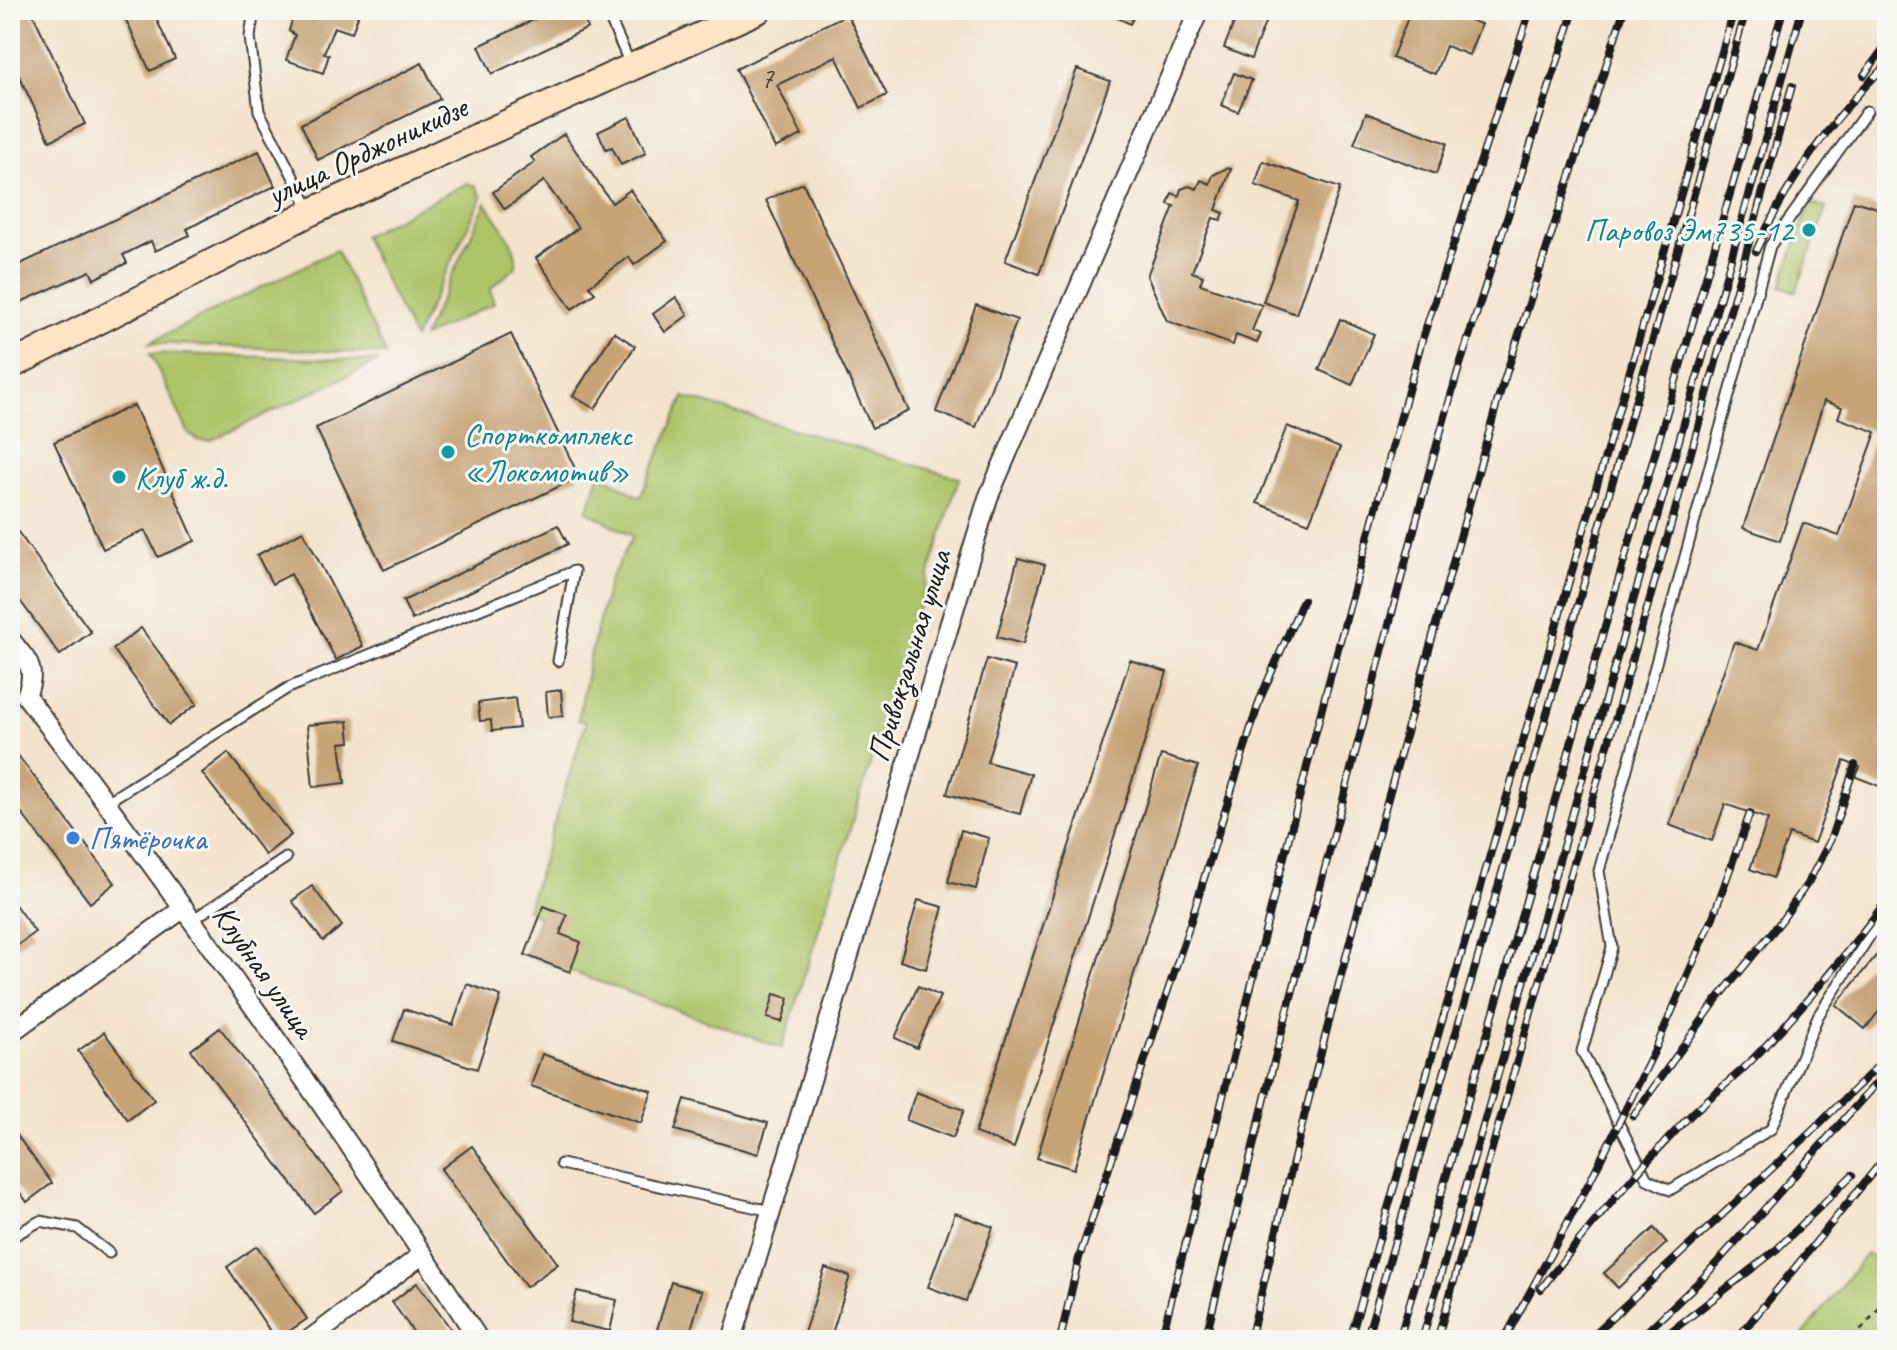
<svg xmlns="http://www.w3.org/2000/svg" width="1897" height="1350" font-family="Caveat,sans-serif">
<rect width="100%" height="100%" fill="#f6f6f2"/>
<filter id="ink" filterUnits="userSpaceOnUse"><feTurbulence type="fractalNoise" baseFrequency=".0125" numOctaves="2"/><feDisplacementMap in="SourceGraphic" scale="16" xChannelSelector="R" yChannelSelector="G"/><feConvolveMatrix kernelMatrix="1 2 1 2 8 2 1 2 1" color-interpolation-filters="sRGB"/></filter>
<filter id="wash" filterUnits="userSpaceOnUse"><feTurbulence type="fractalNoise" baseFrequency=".006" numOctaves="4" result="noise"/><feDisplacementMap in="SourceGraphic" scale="32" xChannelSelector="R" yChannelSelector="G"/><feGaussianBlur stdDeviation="1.8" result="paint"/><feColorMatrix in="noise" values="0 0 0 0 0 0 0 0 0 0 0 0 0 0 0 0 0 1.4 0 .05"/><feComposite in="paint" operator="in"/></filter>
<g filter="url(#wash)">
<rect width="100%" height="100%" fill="#f3e3cc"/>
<g fill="#aec368" stroke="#657042" stroke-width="2">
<path d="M467,183L476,186L482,197L414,339L363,236Z"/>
<path d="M486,203C498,222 519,245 516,267L490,289L494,303L423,337Z"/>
<path d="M1810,203L1826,208L1796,292L1781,286Z"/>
<path d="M336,250L386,354L149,343Z"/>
<path d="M150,353L379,361L210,441H199L189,434Z"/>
<path d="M684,397L959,478L782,1048L525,955L539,917L527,909L586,722L578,720L589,661L609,581L633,536L587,511L600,474L640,497Z"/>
<path d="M1867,1253L1887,1268V1340H1799Z"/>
</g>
<g id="blocks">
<g fill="#c6a377">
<path d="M10,10H31L85,124L50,141L10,57Z"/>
<path d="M121,10H152L175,59L150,71Z"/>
<path d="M317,10H353L351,13L358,16L352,33L334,27L324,53L329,55L323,73L286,60L295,35L289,31L294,13L313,19Z"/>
<path d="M554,10H579L588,28L492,74L479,46Z"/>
<path d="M900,10H924L904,19Z"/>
<path d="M1102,10H1137L1130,24Z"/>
<path d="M1239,10H1270L1251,59L1224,48Z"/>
<path d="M1411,10H1463L1461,17L1481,24L1469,55L1446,46L1435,74L1392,58Z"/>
<path d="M847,14L887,95L861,108L836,56L777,85L802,135L775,148L736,69Z"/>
<path d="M422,63L440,99L318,160L301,124Z"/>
<path d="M1077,69L1110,81L1039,274L1005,261Z"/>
<path d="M1234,73L1252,80L1238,112L1221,105Z"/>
<path d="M1366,113L1447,143L1436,174L1354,144Z"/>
<path d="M629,117L646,153L621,165L612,147L606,149L598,132Z"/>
<path d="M564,134L612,203L630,190L667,241L634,265L629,257L589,286L595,293L572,309L536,258L578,228L544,181L505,209L493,192L535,162L531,157Z"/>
<path d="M259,151L275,186L204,220L187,229L190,235L155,251L151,241L123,255L127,263L94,279L90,271L10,307V269Z"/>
<path d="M1263,161L1340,188L1296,314L1263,302L1299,201L1255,185Z"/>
<path d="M1227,168L1231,169L1216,210L1224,213L1221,220L1213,218L1192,272L1203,276L1200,284L1262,305L1252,331L1261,334L1257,343L1236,335L1233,345L1167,321L1147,276L1174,206L1168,204L1172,193L1179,196L1181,189L1189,186L1197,189L1201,180L1210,184L1213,175Z"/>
<path d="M803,183L909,411L872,428L766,200Z"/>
<path d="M1854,201L1887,211V789L1856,777L1860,767L1844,761L1814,843L1789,834L1773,878L1750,869L1768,819L1725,804L1712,841L1669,825L1734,642L1758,650L1803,523L1839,536L1876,432L1838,418L1842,407L1824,401L1780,541L1743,528Z"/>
<path d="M676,297L688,315L665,332L653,314Z"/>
<path d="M976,305L1017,320L976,427L936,412Z"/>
<path d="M1340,319L1374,334L1352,385L1319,370Z"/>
<path d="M614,332L635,346L595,409L573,396Z"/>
<path d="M511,334L579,477L384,570L316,428Z"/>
<path d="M134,405L195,541L158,557L145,530L103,549L54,442Z"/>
<path d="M1287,426L1340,448L1309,523L1257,503Z"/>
<path d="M10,521L91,632L60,655L10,587Z"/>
<path d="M558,525L568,544L412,620L403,601Z"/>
<path d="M303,531L363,646L336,660L291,574L272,584L257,555Z"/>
<path d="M1018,558L1045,565L1023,644L997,637Z"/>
<path d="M141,628L197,704L169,725L113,649Z"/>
<path d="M987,659L1015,667L987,762L1031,774L1020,814L947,794Z"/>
<path d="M1130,660L1167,672L1014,1148L975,1133Z"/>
<path d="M561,690L563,716L548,717L546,692Z"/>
<path d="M515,698L519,728L492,731L491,720L480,721L478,703Z"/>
<path d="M348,721L350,742L340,743L345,783L313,787L307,725Z"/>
<path d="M10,745L115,883L90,903L10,798Z"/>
<path d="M228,753L291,835L265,855L202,773Z"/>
<path d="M1161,755L1198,766L1074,1169L1037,1158Z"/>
<path d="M961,830L989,838L976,889L948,882Z"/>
<path d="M312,886L342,926L323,941L292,901Z"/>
<path d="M10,898L35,932L13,949L10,944Z"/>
<path d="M918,900L943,907L926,969L900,961Z"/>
<path d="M544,906L567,915L560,934L581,942L570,972L525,955Z"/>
<path d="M1887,942V1001L1865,1029L1836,1005Z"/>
<path d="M467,984L501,996L477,1069L393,1041L404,1009L453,1025Z"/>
<path d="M918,986L940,996L917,1048L895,1038Z"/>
<path d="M774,994L789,998L782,1022L767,1018Z"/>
<path d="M220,1028L343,1191L314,1213L191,1050Z"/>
<path d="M104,1032L154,1100L128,1120L78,1051Z"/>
<path d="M542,1054L652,1091L641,1123L531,1086Z"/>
<path d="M916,1092L964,1110L953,1138L906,1120Z"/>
<path d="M685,1099L768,1123L758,1154L675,1130Z"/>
<path d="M10,1126L52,1183L27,1202L10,1179Z"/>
<path d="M472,1146L558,1264L526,1287L441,1169Z"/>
<path d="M955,1213L993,1227L966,1301L928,1287Z"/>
<path d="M1654,1228L1667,1243L1618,1288L1604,1273Z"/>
<path d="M257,1246L307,1319L276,1340L227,1267Z"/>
<path d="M825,1268L850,1276L830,1340L804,1333Z"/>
<path d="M671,1282L702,1291L688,1340H654Z"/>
<path d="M417,1283L459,1340H419L392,1302Z"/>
<path d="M577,1291L617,1300L610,1331L569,1322Z"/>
</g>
</g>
</g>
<g filter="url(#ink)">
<use href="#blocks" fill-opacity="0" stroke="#3c3a36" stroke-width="2"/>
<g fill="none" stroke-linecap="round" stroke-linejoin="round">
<defs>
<g id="lane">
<path d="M254,10L250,37L259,111L310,209"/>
<path d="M606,10L630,64"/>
<path d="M1867,111L1770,246L1599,871L1612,947L1582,1051L1647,1179L1670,1190L1771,1129L1818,1016L1887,909"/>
<path d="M107,802L288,688L574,571L558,661"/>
<path d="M192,920L286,858"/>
<path d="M561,1164L771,1211"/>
<path d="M10,1238L40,1221L77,1228L109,1253"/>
</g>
<g id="street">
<path d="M10,639C27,661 38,668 26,696C185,905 336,1120 479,1340"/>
<path d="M10,1033L184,908"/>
<path d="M309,1340L423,1254"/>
<path d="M732,1340L988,498L1199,10"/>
</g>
<path id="secondary" d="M10,366L311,212L758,10"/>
</defs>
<use href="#lane" stroke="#3c3a36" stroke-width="13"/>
<use href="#street" stroke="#3c3a36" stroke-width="22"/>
<use href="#secondary" stroke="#3c3a36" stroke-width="30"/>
<g stroke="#3c3a36" stroke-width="3" stroke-dasharray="6 6" stroke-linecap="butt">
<path d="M1861,10L1887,22"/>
<path d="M1853,1340L1887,1298"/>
</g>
<use href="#lane" stroke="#fff" stroke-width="9"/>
<use href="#street" stroke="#fff" stroke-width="18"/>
<use href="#secondary" stroke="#ffe4c6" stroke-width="26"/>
<defs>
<g id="rail">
<path d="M1864,75L1887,44"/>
<path d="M1756,251C1787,182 1833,117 1887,64"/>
<path d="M1633,1116L1716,1001L1782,920L1809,881L1830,841L1855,765"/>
<path d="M1884,1137L1887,1134"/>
<path d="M1541,1289C1586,1230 1634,1174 1685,1121C1703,1102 1725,1086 1744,1068C1797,1015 1843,959 1887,900"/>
<path d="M1060,1340L1079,1258L1187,933L1260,699L1303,600"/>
<path d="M1161,1340L1324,700L1393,445L1422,340L1530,10"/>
<path d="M1205,1340L1275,1058L1430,469L1458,371L1574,10"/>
<path d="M1250,1340L1304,1117L1377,838L1499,396L1624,10"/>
<path d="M1350,1340L1734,10"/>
<path d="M1366,1340L1481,947L1746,10"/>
<path d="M1399,1340L1783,10"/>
<path d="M1422,1340L1802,10"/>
<path d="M1437,1340L1671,525L1792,86"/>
<path d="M1504,1340L1589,1183L1654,1052L1713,917L1750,813"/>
<path d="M1588,1340L1810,1133L1887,1057"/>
<path d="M1638,1340L1706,1275L1887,1071"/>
<path d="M1660,1340L1776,1250L1852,1175"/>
<path d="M1736,1340L1887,1155"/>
</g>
</defs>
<use href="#rail" stroke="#1c1c1c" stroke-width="8"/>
<use href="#rail" stroke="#f6f6f2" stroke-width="5" stroke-dasharray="15" stroke-linecap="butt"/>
</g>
</g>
<g fill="#0f9aa8" stroke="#f6f6f2" stroke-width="3">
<circle cx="1809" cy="230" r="8"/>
<circle cx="448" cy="452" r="8"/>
<circle cx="119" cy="477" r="8"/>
</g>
<circle fill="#3f7fe0" stroke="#f6f6f2" stroke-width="3" cx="73" cy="838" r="8"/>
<g text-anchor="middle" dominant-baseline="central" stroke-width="6" stroke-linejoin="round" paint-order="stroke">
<g font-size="28" fill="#463e33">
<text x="767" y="77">7</text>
</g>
<g font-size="32" fill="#1c1c1c" stroke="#f6f6f2">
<text transform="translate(367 151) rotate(-25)">улица Орджоникидзе</text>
<text transform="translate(909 656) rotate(-73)">Привокзальная улица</text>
<text transform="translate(264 971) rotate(55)">Клубная улица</text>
</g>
<g font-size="32" fill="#0d838f" stroke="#f6f6f2" text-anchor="start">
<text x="1793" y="230" text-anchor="end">Паровоз Эм735-12</text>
<text x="464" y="434">Спорткомплекс<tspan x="464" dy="37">«Локомотив»</tspan></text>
<text x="135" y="477">Клуб ж.д.</text>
</g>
<g font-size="32" fill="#366cbe" stroke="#f6f6f2" text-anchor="start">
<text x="89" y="838">Пятёрочка</text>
</g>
</g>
<rect width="1897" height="1350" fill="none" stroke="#f6f6f2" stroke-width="40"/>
</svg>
